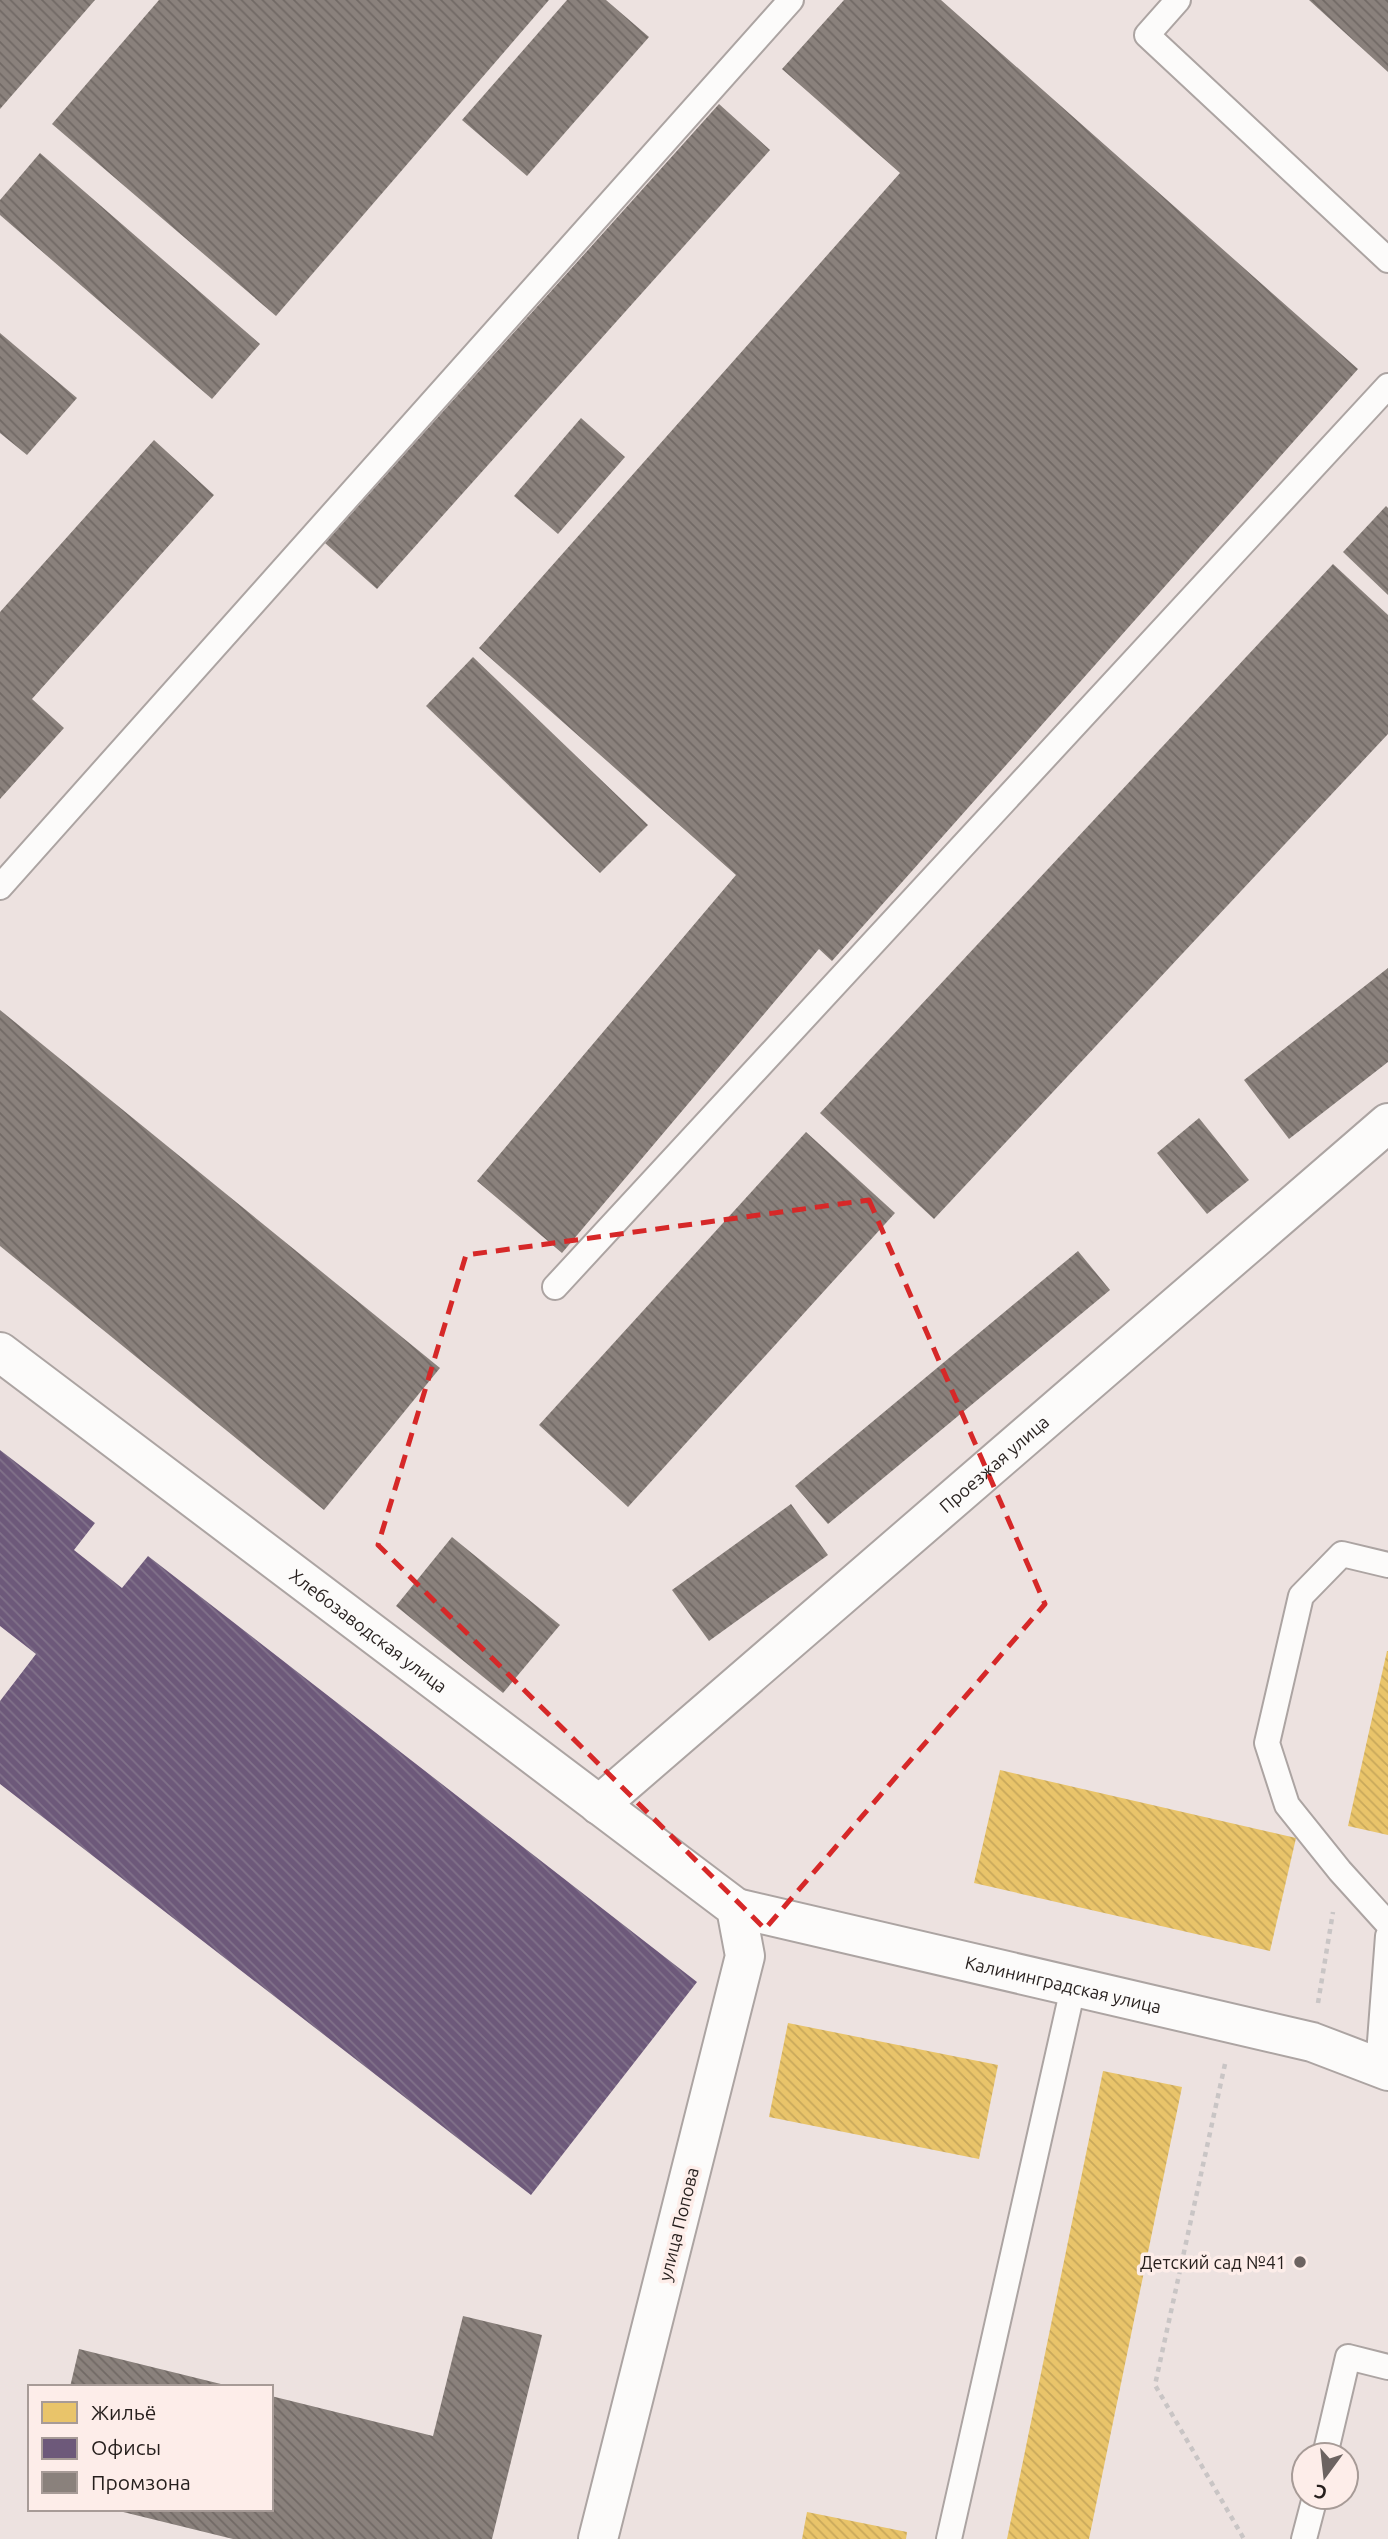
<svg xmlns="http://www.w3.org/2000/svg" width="1388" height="2539" font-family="Ubuntu,sans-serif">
<defs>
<pattern id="homes-back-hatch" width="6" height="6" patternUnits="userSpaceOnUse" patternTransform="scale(1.75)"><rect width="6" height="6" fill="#e9c46a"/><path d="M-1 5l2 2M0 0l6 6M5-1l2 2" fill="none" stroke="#c8a85b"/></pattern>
<pattern id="offices-back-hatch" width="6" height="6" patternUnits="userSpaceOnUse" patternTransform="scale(1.75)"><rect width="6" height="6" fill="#6d597a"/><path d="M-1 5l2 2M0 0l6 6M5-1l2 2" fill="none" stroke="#81728a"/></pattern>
<pattern id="industry-back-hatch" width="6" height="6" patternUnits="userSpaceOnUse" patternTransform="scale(1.75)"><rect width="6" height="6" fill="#8a817c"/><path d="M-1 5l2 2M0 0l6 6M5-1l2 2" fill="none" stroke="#716965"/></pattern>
</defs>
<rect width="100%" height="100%" fill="#ede2e0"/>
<g fill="url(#homes-back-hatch)">
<path d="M1387,1651H1388V1835L1348,1826Z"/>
<path d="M1000,1770L1296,1838L1270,1951L974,1883Z"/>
<path d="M788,2023L998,2065L979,2159L769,2117Z"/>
<path d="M1103,2071L1182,2087L1089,2539H1007Z"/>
<path d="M807,2512L907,2532L906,2539H802Z"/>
</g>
<path fill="url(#offices-back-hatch)" d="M0,1450L95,1523L74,1550L122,1588L148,1556L697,1982L531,2195L0,1784V1701L36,1654L0,1626Z"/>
<g fill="url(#industry-back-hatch)">
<path d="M0,0H95L0,109Z"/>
<path d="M159,0H549L276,316L52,124Z"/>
<path d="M567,0H606L649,37L527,176L462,120Z"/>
<path d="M844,0H941L1358,369L832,961L819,949L562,1253L477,1181L736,875L479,648L900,173L782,69Z"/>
<path d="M1309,0H1388V72Z"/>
<path d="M719,104L770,150L377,589L325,543Z"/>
<path d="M40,153L260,344L212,399L0,215V200Z"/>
<path d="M0,333L77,398L27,455L0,433Z"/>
<path d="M581,418L625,457L558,534L514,496Z"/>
<path d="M154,440L214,495L32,699L64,728L0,799V612Z"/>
<path d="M1386,506L1388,508V595L1343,552Z"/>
<path d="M1333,564L1388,615V734L934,1219L820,1113Z"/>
<path d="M473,657L648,825L600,873L426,706Z"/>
<path d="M1388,968V1062L1289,1139L1244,1080Z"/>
<path d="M0,1010L440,1368L324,1510L0,1246Z"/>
<path d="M1199,1118L1249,1180L1207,1214L1157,1153Z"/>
<path d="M806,1132L895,1213L628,1507L539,1425Z"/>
<path d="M1078,1251L1110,1290L828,1524L795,1486Z"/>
<path d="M791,1504L828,1555L709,1641L672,1590Z"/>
<path d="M452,1537L560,1625L503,1693L396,1606Z"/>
<path d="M463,2316L542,2335L492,2539H233L115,2510L271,2509V2396L433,2436Z"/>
<path d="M79,2349L229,2386L228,2387H70Z"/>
</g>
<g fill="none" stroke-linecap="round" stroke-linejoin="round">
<defs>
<g id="service">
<path d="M1178,0L1147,35L1388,260"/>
<path d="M0,887L791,0"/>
<path d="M555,1287L1388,386"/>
<path d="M1388,1565L1342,1554L1301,1596L1267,1743L1287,1805L1340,1871L1388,1924"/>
<path d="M1378,2068L1388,1936"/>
<path d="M1325,2455L1348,2357L1388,2367"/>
<path d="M949,2539L1073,1988"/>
<path d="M1304,2539L1315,2497"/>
</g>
<g id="minor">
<path id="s1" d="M599,1805L1388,1123"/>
<path id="s2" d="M736,1908L1312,2042L1388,2071"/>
</g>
<g id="tertiary">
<path id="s3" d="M0,1352L736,1908L745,1956L598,2539"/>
</g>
</defs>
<use href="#service" stroke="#aca4a2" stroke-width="28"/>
<use href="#minor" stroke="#aca4a2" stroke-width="42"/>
<use href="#tertiary" stroke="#aca4a2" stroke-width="42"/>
<g stroke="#c9c5c5" stroke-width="4.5" stroke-dasharray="5 5" stroke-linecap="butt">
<path d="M1318,2003L1333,1912"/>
<path d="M1225,2064L1155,2385L1244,2539"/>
</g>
<use href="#service" stroke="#fcfbfa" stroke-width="24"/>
<use href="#minor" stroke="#fcfbfa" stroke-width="38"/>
<use href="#tertiary" stroke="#fcfbfa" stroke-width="38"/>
</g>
<path fill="none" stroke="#d62828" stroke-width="5" stroke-dasharray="14 9" stroke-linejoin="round" d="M869,1200L1045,1604L765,1929L378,1545L466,1255Z"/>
<circle fill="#6c6361" stroke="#fdede9" stroke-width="2.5" cx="1300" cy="2262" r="7"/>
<g text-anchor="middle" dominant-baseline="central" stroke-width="7" stroke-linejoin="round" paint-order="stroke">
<g font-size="18" fill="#261f1d" stroke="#fdede9">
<text stroke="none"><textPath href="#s1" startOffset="522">Проезжая улица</textPath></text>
<text stroke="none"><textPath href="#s3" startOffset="462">Хлебозаводская улица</textPath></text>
<text stroke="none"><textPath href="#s2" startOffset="336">Калининградская улица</textPath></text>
<text transform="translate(678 2224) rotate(-76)">улица Попова</text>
</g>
<g font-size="18" fill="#261f1d" stroke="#fdede9" text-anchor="end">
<text x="1286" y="2262">Детский сад №41</text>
</g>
</g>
<rect x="28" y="2385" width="245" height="126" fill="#fdede9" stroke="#a79b97" stroke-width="2"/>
<rect x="42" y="2402" width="35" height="21" fill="#e9c46a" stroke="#a79b97" stroke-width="2"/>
<text x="91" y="2420" font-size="21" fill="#261f1d">Жильё</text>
<rect x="42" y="2438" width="35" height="21" fill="#6d597a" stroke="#a79b97" stroke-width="2"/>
<text x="91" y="2455" font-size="21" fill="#261f1d">Офисы</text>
<rect x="42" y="2472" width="35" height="21" fill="#8a817c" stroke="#a79b97" stroke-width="2"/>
<text x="91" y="2490" font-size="21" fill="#261f1d">Промзона</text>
<g transform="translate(1325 2476) rotate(195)"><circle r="33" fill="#fdede9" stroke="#a79b97" stroke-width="2"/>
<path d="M0-5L12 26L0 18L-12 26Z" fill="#6c6361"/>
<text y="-10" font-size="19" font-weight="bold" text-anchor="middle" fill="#261f1d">С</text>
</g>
</svg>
